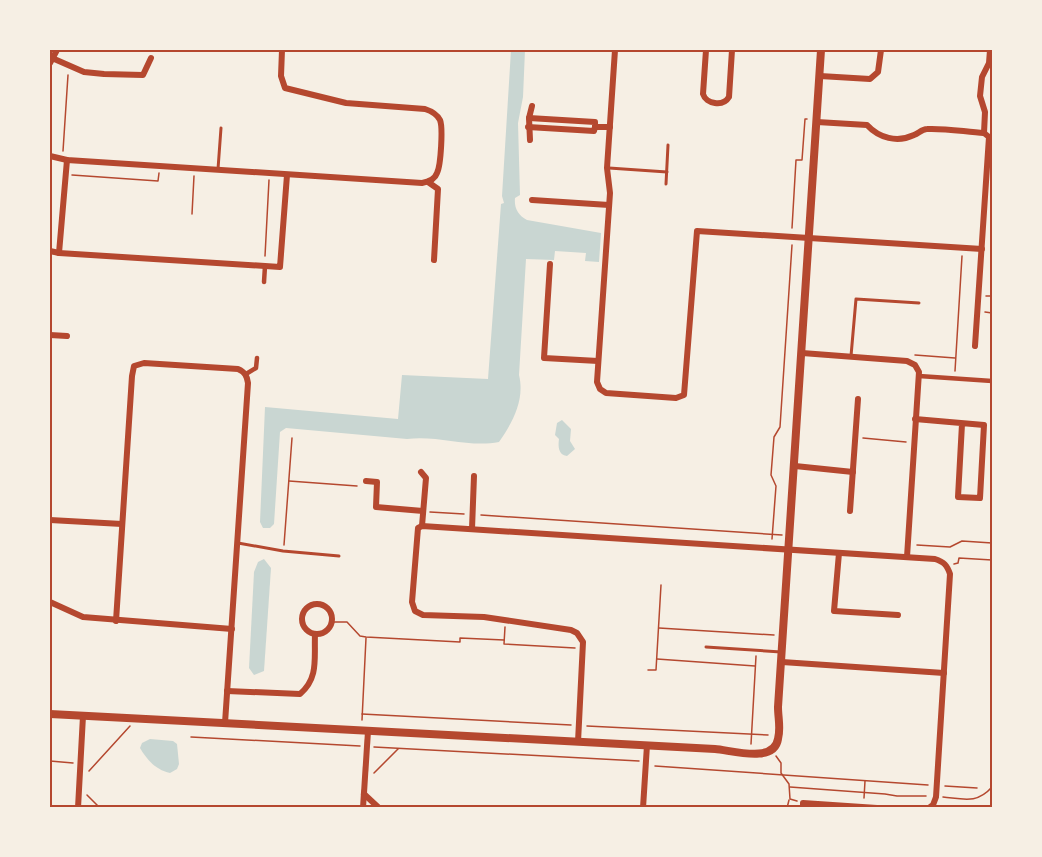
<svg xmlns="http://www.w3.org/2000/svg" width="1042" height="857" font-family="Spectral,serif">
<rect width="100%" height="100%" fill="#f6efe4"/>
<g fill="#c9d6d2">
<path d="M511,50H525L523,97L518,123L520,195L515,198C514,208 518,215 527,220L601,233L599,262L585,261L586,253L555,251L554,260L526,259L519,375C525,399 513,422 499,442C469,448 438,435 407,439L286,428L280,432L274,524L270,528H263L260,522L265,407L398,419L402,375L488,379L501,204L504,203L502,196Z"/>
<path d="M562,420L571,429L570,441L575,449L567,456C558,455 558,446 559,439L555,435L557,423Z"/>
<path d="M264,559L271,568L264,671L254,675L249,668L254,572L258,562Z"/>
<path d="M150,739L173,741L177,744L179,764L177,769L170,773C156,770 147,760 140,748L142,743Z"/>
</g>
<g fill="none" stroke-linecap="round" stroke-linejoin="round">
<g stroke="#b5482f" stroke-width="1.5">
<path d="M63,151L68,75"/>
<path d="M72,175L158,181L159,173"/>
<path d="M192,214L194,176"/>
<path d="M792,228L796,160H802L805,119H807"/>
<path d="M265,256L269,180"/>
<path d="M986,296H992"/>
<path d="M985,312L992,313"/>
<path d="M915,355L955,358"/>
<path d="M955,371L962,256"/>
<path d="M863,438L906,442"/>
<path d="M289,481L357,486"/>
<path d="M430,512L464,514"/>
<path d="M481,515L782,535"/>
<path d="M772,539L776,486L771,475L774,437L780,427L792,245"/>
<path d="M284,545L292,438"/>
<path d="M917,545L950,547L962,541L992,543"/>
<path d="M954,564L958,563L959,558L992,560"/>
<path d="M332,622H347L360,636L366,637L460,642V638L504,640"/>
<path d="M505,627L504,644L575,648"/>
<path d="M659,628L774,635"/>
<path d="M657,659L755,666"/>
<path d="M648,670H656L661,585"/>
<path d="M362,714L571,725"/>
<path d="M362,720L366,638"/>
<path d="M587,726L768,735"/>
<path d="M191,737L360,746"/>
<path d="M751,744L756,656"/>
<path d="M374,747L639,761"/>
<path d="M776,756L781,763V773L789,784L790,799L797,801"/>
<path d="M50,761L73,763"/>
<path d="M655,766L928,785"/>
<path d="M89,771L130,726"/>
<path d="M374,773L398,749"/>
<path d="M945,786L977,788"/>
<path d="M790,787L885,794L897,796H926"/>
<path d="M87,795L100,808"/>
<path d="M943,797C964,799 977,804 992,787"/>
<path d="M864,798L865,781"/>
<path d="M787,808L789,800"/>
</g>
<g stroke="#b5482f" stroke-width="3">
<path d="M609,168L667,172"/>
<path d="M218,169L221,128"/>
<path d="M666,184L668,145"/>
<path d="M851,356L856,299L919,303"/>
<path d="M238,543L283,551L339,556"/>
<path d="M706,647L781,652"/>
</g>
<g stroke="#b5482f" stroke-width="4.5">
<path d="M264,282L265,266"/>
<path d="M246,374L256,368L257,358"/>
<path d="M919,376L992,381"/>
</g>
<g stroke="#b5482f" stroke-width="6">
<path d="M615,50L607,168L610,193L597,382L600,389L606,393L676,398L684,395L697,231L982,249"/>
<path d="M706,50L703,94C706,104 723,107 729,97L732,50"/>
<path d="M52,58L84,72L104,74L143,75L151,58"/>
<path d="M50,63L57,50"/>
<path d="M820,76L870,79L878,72L881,50"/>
<path d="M529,118L595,122V127H610"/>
<path d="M817,122L867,125C879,138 897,143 914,135C919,133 922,129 927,129C945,128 966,132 984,133L989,137L975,346"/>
<path d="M528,127L594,131L595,127"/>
<path d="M984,133L985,112L980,96L982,77L989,63L990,50"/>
<path d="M530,140L529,118L532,106"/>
<path d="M50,156L67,160L422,183C428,182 435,179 437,173C441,165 443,127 440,120C437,114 431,111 425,109L346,103L285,88L281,76L282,50"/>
<path d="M67,160L59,253L280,267L287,175"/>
<path d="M428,182L438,189L434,260"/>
<path d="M532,200L609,205"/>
<path d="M50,251L59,253"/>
<path d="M550,264L544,358L598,361"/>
<path d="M50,335L67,336"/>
<path d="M802,353L907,361L915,365L919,372L907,557"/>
<path d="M915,419L984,425L980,498L958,497L962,424"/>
<path d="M795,466L853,472"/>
<path d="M421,472L426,478L422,526"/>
<path d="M366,481L377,482L376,507L423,511"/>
<path d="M850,511L858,399"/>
<path d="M50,520L122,524"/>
<path d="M472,529L474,476"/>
<path d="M839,553L834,611L898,615"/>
<path d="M50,602L83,617L232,629"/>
<circle cx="317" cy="619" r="15"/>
<path d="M116,621L132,376L134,366L144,363L238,369C245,372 247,376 248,383L225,723"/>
<path d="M782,662L944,673"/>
<path d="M227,691L300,694C319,678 314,658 315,634"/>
<path d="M578,742L583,642L577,633L571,630L484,617L423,615L415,611L412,602L418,528L422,526L935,559C944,562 947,565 950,574L936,797L933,805L929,808"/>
<path d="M364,794L379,808"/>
<path d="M78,808L83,716"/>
<path d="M363,808L368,731"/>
<path d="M643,808L647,745"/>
<path d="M803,808V803L877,808"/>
</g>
<path stroke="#b5482f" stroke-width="8" d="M50,714L715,749C731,750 774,764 778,739C781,728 778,718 778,707L821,50"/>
</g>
<rect width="1042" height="857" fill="none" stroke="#f6efe4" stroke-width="102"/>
<rect x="51" y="51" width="940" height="755" fill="none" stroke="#b5482f" stroke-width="2"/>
</svg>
